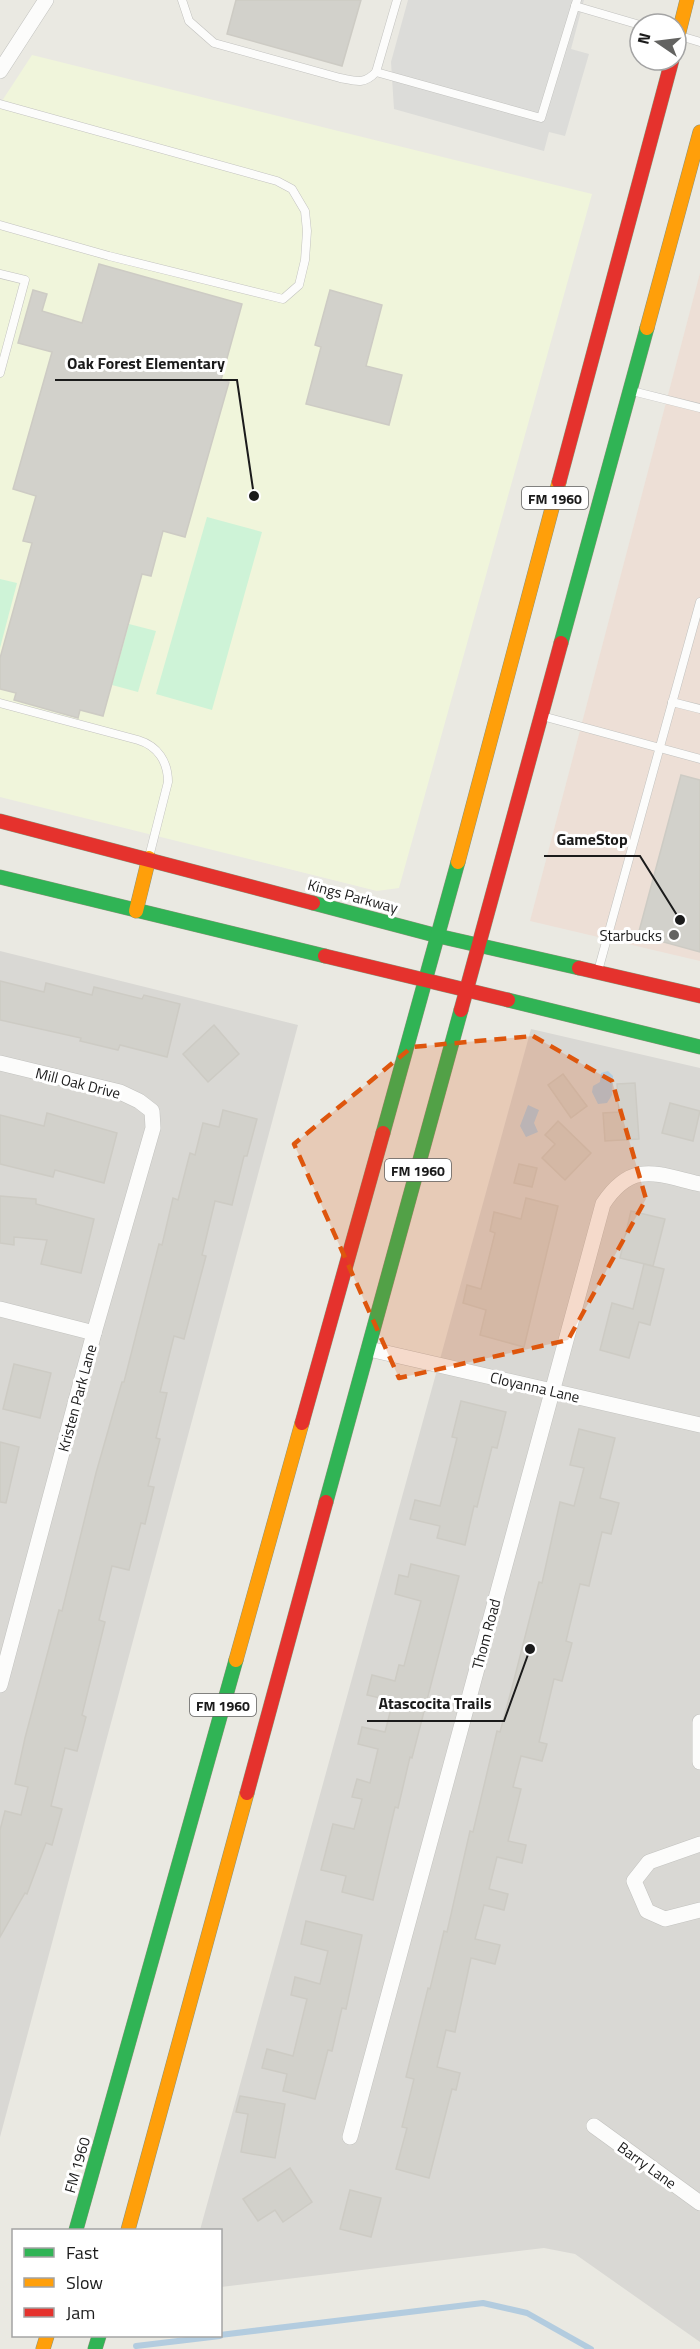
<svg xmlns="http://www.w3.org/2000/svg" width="700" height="2349" font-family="'Titillium Web',sans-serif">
<rect width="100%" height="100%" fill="#eae9e2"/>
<g fill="#d9d8d4">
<path d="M0,951L298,1025L0,2137Z"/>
<path d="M531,1029L700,1068V2342L575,2254L544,2248L221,2287L220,2230H200Z"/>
</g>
<path fill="#eddfd6" d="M700,273V961L530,921Z"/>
<path fill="#f0f5db" d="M32,55L592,194L399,888L377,891L0,797V104Z"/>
<g fill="#cef3d7">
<path d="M207,517L262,532L212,710L156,694Z"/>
<path d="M0,579L17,583L0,648Z"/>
<path d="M129,624L156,631L138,692L112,685Z"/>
</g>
<path fill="#dcdcd9" d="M408,0H584L571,49L589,54L565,136L549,132L544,151L394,109L391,62Z"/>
<g fill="#b3ccdf">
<path d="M608,1071L613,1076L612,1095L607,1103L598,1104L592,1092L593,1086L600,1082L601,1073Z"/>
<path d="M528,1105L539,1110L534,1123L538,1132L526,1137L520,1126Z"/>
</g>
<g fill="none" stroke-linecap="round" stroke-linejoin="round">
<g stroke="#b3ccdf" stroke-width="6">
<path d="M220,2335L483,2303L527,2313L591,2349"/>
<path d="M136,2346L220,2336"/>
</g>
</g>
<g fill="#d2d1cb" stroke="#cdcbc4" stroke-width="1.5">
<path d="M236,0H361L342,66L227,34Z"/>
<path d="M99,264L242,304L221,380L229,382L185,537L163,531L151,576L142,574L103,716L80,710L78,718L14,700L16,693L0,689V658L32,543L23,541L36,496L13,489L52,352L18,343L33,290L47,294L42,311L82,323Z"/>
<path d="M330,290L382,305L366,366L402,375L389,425L306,404L321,347L315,345Z"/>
<path d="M681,775L700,780V952L638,935Z"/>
<path d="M0,981L44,992L46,983L92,995L94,987L142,999L144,995L180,1004L167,1057L120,1045L118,1050L80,1041L81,1038L0,1020Z"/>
<path d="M214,1025L239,1054L208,1082L183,1054Z"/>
<path d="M563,1074L587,1106L571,1118L548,1085Z"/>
<path d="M635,1083L639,1139L605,1141L603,1113L619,1112L617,1084Z"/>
<path d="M670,1103L700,1111L693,1141L662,1133Z"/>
<path d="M223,1110L257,1119L247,1156H244L232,1205L215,1201L202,1255L206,1256L184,1339L174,1336L160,1392L167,1393L156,1438L160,1439L148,1486L154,1487L145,1524L141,1523L129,1570L112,1566L99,1620L105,1622L82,1715L86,1717L77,1751L65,1748L51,1806L62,1809L52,1845L46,1843L27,1894L25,1893L0,1937V1830L5,1811L21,1815L28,1787L15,1784L25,1738L59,1610L62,1611L96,1473L122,1382H124L159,1244L162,1245L173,1198L178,1200L190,1153L195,1155L203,1123L219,1127Z"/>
<path d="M47,1113L117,1133L104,1183L55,1170L53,1177L0,1164V1115L44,1126Z"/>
<path d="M558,1121L591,1153L565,1180L542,1158L555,1144L545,1135Z"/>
<path d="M519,1164L537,1168L532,1187L514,1183Z"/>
<path d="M0,1196L36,1199V1204L94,1219L81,1273L41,1264L47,1240L14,1237V1245L0,1243Z"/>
<path d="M526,1198L558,1206L524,1347L480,1335L486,1310L463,1303L467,1285L481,1289L495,1233L490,1231L494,1212L521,1219Z"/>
<path d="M631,1211L665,1219L653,1266L620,1258Z"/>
<path d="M644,1264L664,1269L650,1325L639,1322L629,1358L600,1350L612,1303L633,1309Z"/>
<path d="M14,1364L51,1373L40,1418L3,1409Z"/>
<path d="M461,1401L506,1412L497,1448L492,1447L477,1507L474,1506L465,1545L437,1538L440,1526L410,1519L415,1500L440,1506L457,1438L452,1437Z"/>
<path d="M579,1429L615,1438L600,1498L619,1503L611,1534L602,1532L589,1586L580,1584L566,1641L572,1643L562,1681L554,1679L539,1742L547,1744L542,1761L521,1756L513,1787L521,1789L508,1841L526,1845L522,1863L497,1857L489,1889L508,1894L504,1910L484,1905L475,1939L500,1945L495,1964L471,1958L455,2032L446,2030L437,2067L460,2073L456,2090L452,2089L429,2178L396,2169L407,2128L402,2127L414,2079L406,2077L428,1988L430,1989L444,1931L447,1932L470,1831L473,1832L497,1731L500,1732L514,1680L539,1582L542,1583L560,1502L574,1506L584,1468L570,1465Z"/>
<path d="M0,1442L19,1447L6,1503L0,1502Z"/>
<path d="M411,1564L459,1576L412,1758L410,1757L398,1808L395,1807L373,1900L342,1892L346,1876L321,1870L333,1824L354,1829L362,1799L352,1797L357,1779L370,1783L378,1749L358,1744L362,1727L385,1732L393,1701L367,1695L372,1675L395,1681L399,1665L404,1666L421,1601L395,1594L399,1575L408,1577Z"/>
<path d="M306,1921L362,1935L346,2009L342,2008L332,2051L328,2050L315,2099L283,2091L287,2074L262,2068L267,2049L293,2056L307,1999L291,1995L295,1977L320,1984L328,1951L301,1944Z"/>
<path d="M240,2096L285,2104L275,2158L241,2152L248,2114L236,2112Z"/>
<path d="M290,2168L312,2202L283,2222L275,2210L258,2221L243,2199Z"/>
<path d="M350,2190L381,2198L371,2237L340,2229Z"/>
</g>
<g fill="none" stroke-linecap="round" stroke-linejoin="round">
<defs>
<g id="lane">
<path d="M182,0L189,21L214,43L340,78C356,81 364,85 376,72L541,118L577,0"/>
<path d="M575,6L640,25"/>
<path d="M680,36L700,42"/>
<path d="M376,72L397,0"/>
<path d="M0,104L277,181L292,189L305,211L307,231L305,260L299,285L283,299L109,256L0,225"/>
<path d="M0,274L25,280L0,373"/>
<path d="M632,391L700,408"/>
<path d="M672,702L700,709"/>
<path d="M0,703L138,740C158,746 168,762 168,782L149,857"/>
<path d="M542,716L700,759"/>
<path d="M598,971L700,602"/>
</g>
<g id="street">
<path d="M0,71L46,0"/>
<path d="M0,1063L120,1092L139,1101L152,1111L153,1128L94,1333L0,1685"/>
<path d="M0,1309L94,1333"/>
<path d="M369,1349L700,1425"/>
<path d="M700,1722V1762"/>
<path d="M700,1844L649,1862L634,1881L647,1911L665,1919L700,1910"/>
<path d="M594,2126L700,2203"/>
<path d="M350,2137L603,1204C632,1160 656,1174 700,1184"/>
</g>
<g id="fast">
<path d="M561,643L647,328"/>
<path d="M0,877L325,956"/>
<path d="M313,903L438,936L579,968"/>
<path d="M508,1000L700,1047"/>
<path d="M383,1133L458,862"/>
<path d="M326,1502L461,1010"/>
<path d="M76,2230L236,1660"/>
<path d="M95,2349L99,2336"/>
</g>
<g id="slow">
<path d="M676,44L687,0"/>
<path d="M647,328L700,132"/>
<path d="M458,862L559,482"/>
<path d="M136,911L149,858"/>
<path d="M236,1660L302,1423"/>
<path d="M128,2230L247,1793"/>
<path d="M43,2349L47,2336"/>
</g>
<g id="jam">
<path d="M559,482L672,60"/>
<path d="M0,821L313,903"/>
<path d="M325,956L508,1000"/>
<path d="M579,968L700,996"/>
<path d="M461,1010L561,643"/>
<path d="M302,1423L383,1133"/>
<path d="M247,1793L326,1502"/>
</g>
</defs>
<use href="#lane" stroke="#c2c2bf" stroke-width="9"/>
<use href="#street" stroke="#c2c2bf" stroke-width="16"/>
<use href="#fast" stroke="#8c947a" stroke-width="15"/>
<use href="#slow" stroke="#8c947a" stroke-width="15"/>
<use href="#jam" stroke="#8c947a" stroke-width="15"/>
<use href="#lane" stroke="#fcfcfb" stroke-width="8"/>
<use href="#street" stroke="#fcfcfb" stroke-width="15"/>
<use href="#fast" stroke="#30b455" stroke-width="14"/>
<use href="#slow" stroke="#ff9f0a" stroke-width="14"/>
<use href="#jam" stroke="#e5322d" stroke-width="14"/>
</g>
<path fill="#de560d" fill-opacity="0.2" stroke="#de560d" stroke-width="4.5" stroke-dasharray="12 8" stroke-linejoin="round" d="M533,1036L612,1081L646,1199L568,1340L399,1378L294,1144L412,1047Z"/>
<circle fill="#636361" stroke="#fff" stroke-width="2" cx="674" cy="935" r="6"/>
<g text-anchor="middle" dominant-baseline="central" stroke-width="6" stroke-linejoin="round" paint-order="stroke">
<g fill="#fff" stroke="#5f5f5f" stroke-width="1.5">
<rect x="522" y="487" width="66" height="22" rx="4.5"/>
<rect x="385" y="1159" width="66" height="22" rx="4.5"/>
<rect x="190" y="1694" width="66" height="22" rx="4.5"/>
</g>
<g font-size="14" font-weight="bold" fill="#1b1b1b">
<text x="555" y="498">FM 1960</text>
<text x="418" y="1170">FM 1960</text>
<text x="223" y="1705">FM 1960</text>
</g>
<g font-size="15" fill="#1b1b1b" stroke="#fff">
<text transform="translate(353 896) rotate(15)">Kings Parkway</text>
<text transform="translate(78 1083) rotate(14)">Mill Oak Drive</text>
<text transform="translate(535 1387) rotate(13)">Cloyanna Lane</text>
<text transform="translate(77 1398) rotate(-75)">Kristen Park Lane</text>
<text transform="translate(486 1634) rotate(-75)">Thom Road</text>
<text transform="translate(77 2165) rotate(-74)">FM 1960</text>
<text transform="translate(647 2165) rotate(36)">Barry Lane</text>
</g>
<g font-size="15" fill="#1b1b1b" stroke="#fff" text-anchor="end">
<text x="662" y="935">Starbucks</text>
</g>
</g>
<path fill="none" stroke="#1b1b1b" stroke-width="2" d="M254 496L237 380H55M680 920L640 856H544M530 1649L504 1721H367"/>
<g fill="#1b1b1b" stroke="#fff" stroke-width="2">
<circle cx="254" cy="496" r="6"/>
<circle cx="680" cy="920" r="6"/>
<circle cx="530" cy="1649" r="6"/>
</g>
<g font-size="16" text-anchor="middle" font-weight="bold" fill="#1b1b1b" stroke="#fff" stroke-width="6" stroke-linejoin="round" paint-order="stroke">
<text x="146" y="369">Oak Forest Elementary</text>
<text x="592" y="845">GameStop</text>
<text x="435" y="1709">Atascocita Trails</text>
</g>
<rect x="12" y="2229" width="210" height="108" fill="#ffffff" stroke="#a4a4a4" stroke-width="1.5"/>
<rect x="24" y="2248" width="30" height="9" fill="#30b455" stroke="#a4a4a4" stroke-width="1.5"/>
<text x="66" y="2259" font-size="18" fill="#1b1b1b">Fast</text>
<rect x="24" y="2278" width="30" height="9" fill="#ff9f0a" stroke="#a4a4a4" stroke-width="1.5"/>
<text x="66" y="2289" font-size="18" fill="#1b1b1b">Slow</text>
<rect x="24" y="2308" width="30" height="9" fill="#e5322d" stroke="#a4a4a4" stroke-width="1.5"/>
<text x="66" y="2319" font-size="18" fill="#1b1b1b">Jam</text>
<g transform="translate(658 42) rotate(284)"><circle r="28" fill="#ffffff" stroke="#a4a4a4" stroke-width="1.5"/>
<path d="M0-4.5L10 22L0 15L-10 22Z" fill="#636361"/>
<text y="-9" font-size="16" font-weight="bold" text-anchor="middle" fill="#1b1b1b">N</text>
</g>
</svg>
